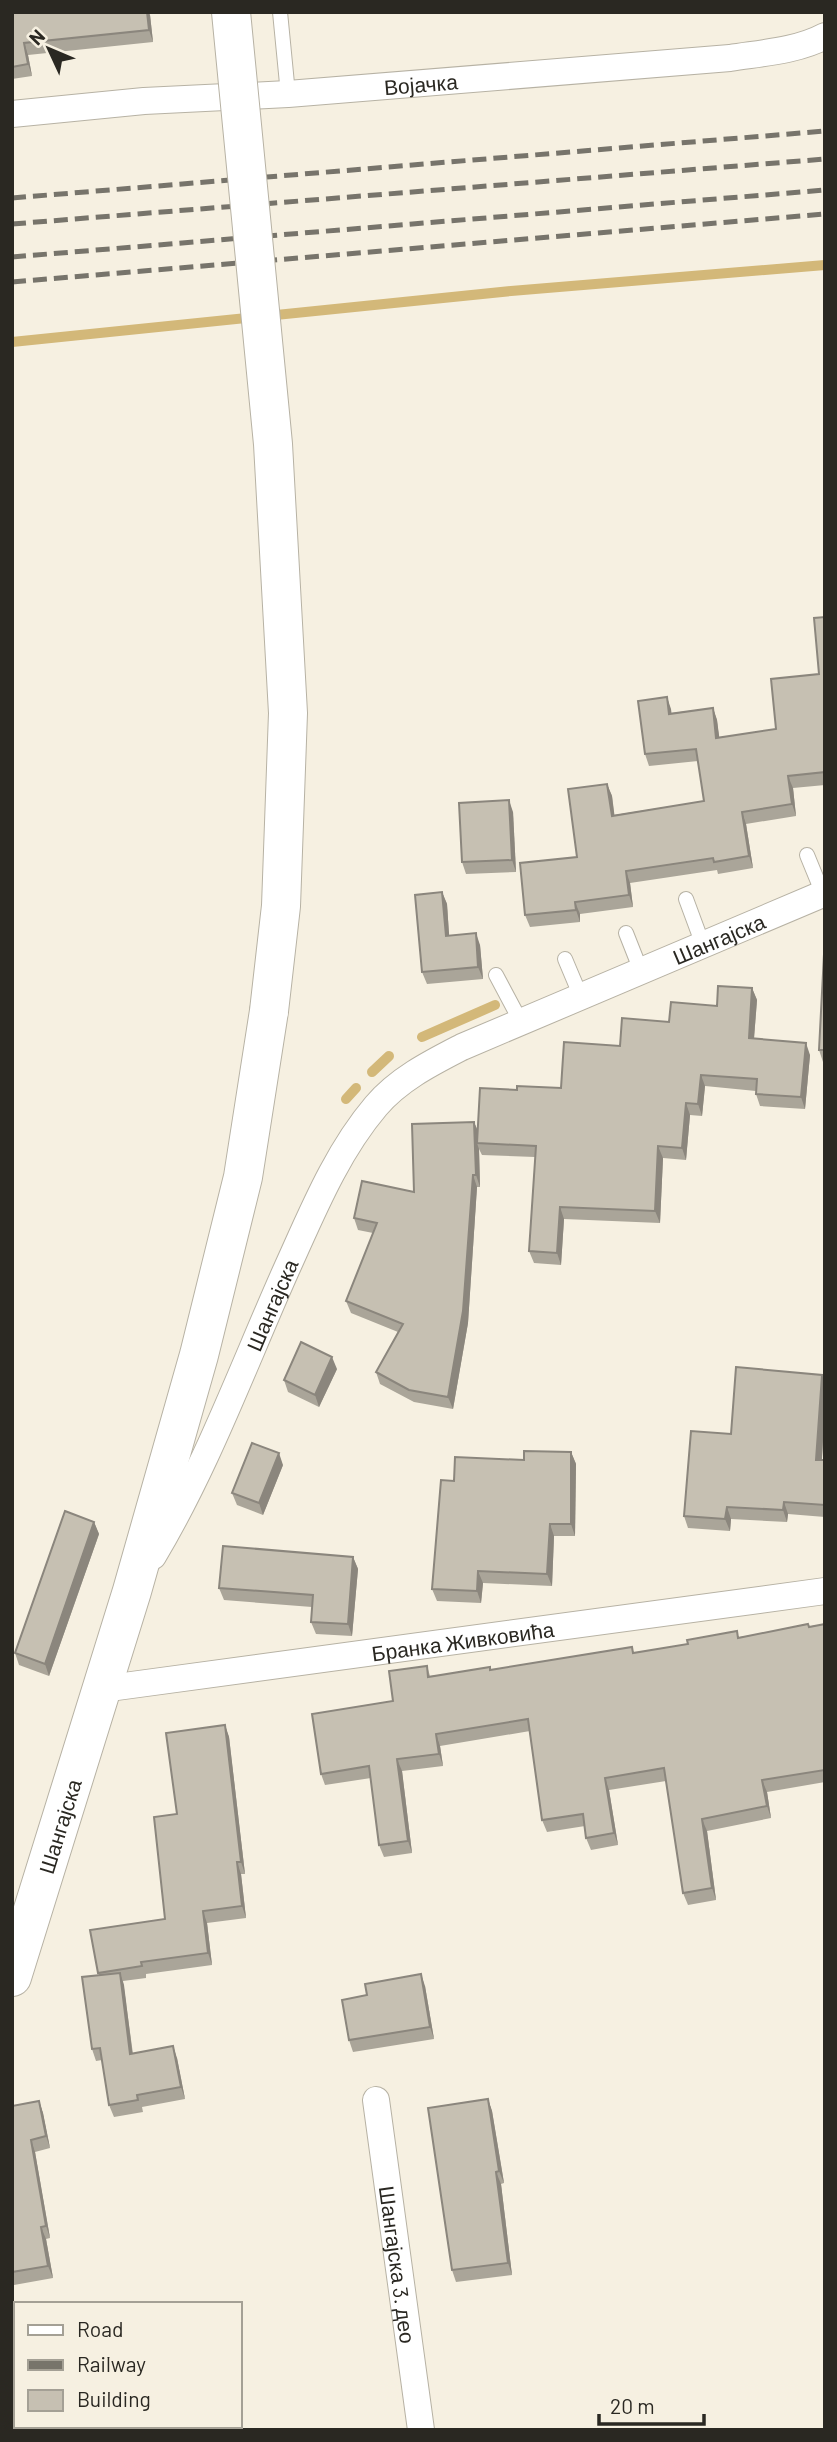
<svg xmlns="http://www.w3.org/2000/svg" width="837" height="2442" font-family="Barlow,sans-serif">
<rect width="100%" height="100%" fill="#f6f0e1"/>
<g fill="none" stroke-linecap="round" stroke-linejoin="round">
<g stroke="#d3b879" stroke-width="10">
<path d="M12,342L511,291L825,265"/>
<path d="M422,1037L495,1005"/>
<path d="M372,1072L389,1056"/>
<path d="M346,1099L356,1088"/>
</g>
<defs>
<g id="lane">
<path d="M280,12L288,94"/>
<path d="M807,855L823,894"/>
<path d="M686,899L703,945"/>
<path d="M626,933L641,971"/>
<path d="M565,959L581,997"/>
<path d="M496,975L521,1022"/>
</g>
<g id="street">
<path id="s1" d="M12,114L144,101L288,94L730,58C761,53 797,51 825,36"/>
<path id="s2" d="M153,1556C207,1466 244,1364 287,1268C312,1213 336,1153 376,1106C399,1079 431,1063 462,1047L825,893"/>
<path id="s3" d="M102,1689L825,1591"/>
<path id="s4" d="M376,2100L421,2430"/>
</g>
<g id="secondary">
<path id="s5" d="M12,1977L132,1591L199,1355L243,1177L269,1011"/>
</g>
</defs>
<use href="#lane" stroke="#b7b2a4" stroke-width="16"/>
<use href="#street" stroke="#b7b2a4" stroke-width="28"/>
<use href="#secondary" stroke="#b7b2a4" stroke-width="40"/>
<use href="#lane" stroke="#fff" stroke-width="14"/>
<use href="#street" stroke="#fff" stroke-width="26"/>
<use href="#secondary" stroke="#fff" stroke-width="38"/>
<g stroke="#77746b" stroke-width="5" stroke-dasharray="14 7" stroke-linecap="butt">
<path d="M12,198L825,131"/>
<path d="M12,224L825,159"/>
<path d="M12,257L825,190"/>
<path d="M12,282L825,214"/>
</g>
<defs>
<path id="secondary-bridge" d="M231,12L273,444L288,713L281,906L269,1011"/>
</defs>
<use href="#secondary-bridge" stroke="#b7b2a4" stroke-width="40" stroke-linecap="butt"/>
<use href="#secondary-bridge" stroke="#fff" stroke-width="38"/>
</g>
<g fill="#aaa599">
<path d="M12,12L150,15L153,42L28,55L32,76L12,79Z"/>
<path d="M825,617V785L793,788L796,816L746,824L753,868L718,874L717,870L630,883L633,907L580,914V922L530,927L525,915L577,857L607,784L612,796L614,815L704,801L698,761L649,766L645,754L667,697L671,713L713,708L717,720L719,738L776,729L819,674Z"/>
<path d="M513,812L516,872L466,874L462,862Z"/>
<path d="M442,892L447,904L449,936L480,945L483,979L427,984L422,972Z"/>
<path d="M825,935V1062H823L819,1050Z"/>
<path d="M752,988L757,1000L754,1039L810,1055L805,1109L760,1106L756,1094V1091L705,1086L702,1116L690,1115L686,1160L663,1158L660,1223L564,1219L561,1265L534,1263L529,1251L535,1157L482,1155L479,1149L480,1187H477L468,1323L453,1409L414,1402L380,1384L376,1372L398,1332L351,1313L346,1301L373,1233L358,1230L354,1218L414,1192L474,1122L478,1131L517,1090L561,1088L620,1046L669,1022L717,1006Z"/>
<path d="M337,1369L319,1407L288,1392L284,1380Z"/>
<path d="M822,1375L825,1384V1408L822,1460H825V1517L788,1514L787,1522L731,1519L730,1531L688,1528L684,1516L731,1434Z"/>
<path d="M571,1452L576,1464L575,1536H554L552,1586L483,1583L481,1603L437,1601L432,1589L454,1481L524,1460Z"/>
<path d="M283,1465L263,1515L237,1505L232,1493Z"/>
<path d="M94,1522L99,1534L49,1676L19,1665L15,1653Z"/>
<path d="M353,1557L358,1569L352,1636L316,1634L311,1622L312,1607L224,1600L219,1588Z"/>
<path d="M825,1624V1782L767,1792L771,1818L707,1831L716,1900L688,1905L683,1893L666,1781L609,1790L618,1845L591,1850L586,1838L585,1826L547,1832L542,1820L530,1731L440,1746L443,1766L402,1771L412,1853L384,1857L379,1845L371,1778L325,1785L321,1774L427,1666L430,1676L491,1670L635,1653Z"/>
<path d="M225,1725L229,1737L245,1874H241L246,1918L207,1923L212,1965L146,1974V1978L123,1981L133,2054L177,2058L185,2099L142,2107L143,2112L114,2117L109,2105L102,2060L96,2061L92,2049L99,1975L98,1973L165,1919L177,1814Z"/>
<path d="M425,1986L434,2039L353,2052L349,2040Z"/>
<path d="M488,2099L492,2111L504,2183L501,2184L512,2275L456,2282L452,2270Z"/>
<path d="M39,2101L43,2113L50,2148L35,2152L50,2238L46,2239L53,2278L14,2285L12,2280V2106Z"/>
<path d="M12,2297L16,2318L12,2319Z"/>
</g>
<g fill="#8b867d">
<path d="M147,12H149L150,15L153,42L149,30Z"/>
<path d="M24,43L28,55L32,76L28,64Z"/>
<path d="M667,697L671,709L673,726L669,714Z"/>
<path d="M713,708L717,720L721,750L716,738Z"/>
<path d="M788,776L793,788L796,816L792,804Z"/>
<path d="M607,784L612,796L616,827L612,816Z"/>
<path d="M509,800L513,812L516,872L512,860Z"/>
<path d="M742,812L746,824L753,868L749,856Z"/>
<path d="M626,871L630,883L633,907L629,895Z"/>
<path d="M442,892L447,904L450,948L446,936Z"/>
<path d="M575,902L580,914V922L576,910Z"/>
<path d="M476,933L480,945L483,979L478,967Z"/>
<path d="M752,988L757,1000L753,1050L749,1038Z"/>
<path d="M806,1043L810,1055L805,1109L801,1097Z"/>
<path d="M701,1075L705,1086L702,1116L698,1104Z"/>
<path d="M686,1103L690,1115L686,1160L682,1148Z"/>
<path d="M474,1122L479,1134L477,1143L479,1149L480,1187L476,1175Z"/>
<path d="M658,1146L663,1158L660,1223L655,1211Z"/>
<path d="M473,1175L477,1187L468,1323L453,1409L448,1397Z"/>
<path d="M560,1207L564,1219L561,1265L557,1253Z"/>
<path d="M332,1357L337,1369L319,1407L315,1395Z"/>
<path d="M822,1375L825,1384V1408L821,1472L816,1460Z"/>
<path d="M571,1452L576,1464L575,1536L571,1524Z"/>
<path d="M279,1453L283,1465L263,1515L259,1503Z"/>
<path d="M784,1502L788,1514L787,1522L783,1510Z"/>
<path d="M727,1507L731,1519L730,1531L725,1519Z"/>
<path d="M94,1522L99,1534L49,1676L45,1664Z"/>
<path d="M550,1524L554,1536L552,1586L547,1574Z"/>
<path d="M353,1557L358,1569L352,1636L348,1624Z"/>
<path d="M478,1571L483,1583L481,1603L477,1591Z"/>
<path d="M225,1725L229,1737L245,1874L241,1862Z"/>
<path d="M436,1734L440,1746L443,1766L439,1754Z"/>
<path d="M397,1759L402,1771L412,1853L408,1841Z"/>
<path d="M605,1778L609,1790L618,1845L614,1833Z"/>
<path d="M762,1780L767,1792L771,1818L767,1806Z"/>
<path d="M702,1819L707,1831L716,1900L712,1888Z"/>
<path d="M237,1862L241,1874L246,1918L242,1906Z"/>
<path d="M203,1911L207,1923L212,1965L208,1953Z"/>
<path d="M120,1973L124,1985L134,2066L130,2054Z"/>
<path d="M421,1974L425,1986L434,2039L430,2027Z"/>
<path d="M173,2046L177,2058L185,2099L181,2087Z"/>
<path d="M488,2099L492,2111L504,2183L499,2171Z"/>
<path d="M39,2101L43,2113L50,2148L46,2136Z"/>
<path d="M31,2140L35,2152L50,2238L46,2226Z"/>
<path d="M496,2172L501,2184L512,2275L508,2263Z"/>
<path d="M41,2227L46,2239L53,2278L48,2266Z"/>
<path d="M12,2297L16,2318L12,2309Z"/>
</g>
<g fill="#c6c0b2" stroke="#8b867d" stroke-width="2">
<path d="M12,12H147L149,30L24,43L28,64L12,67Z"/>
<path d="M825,617V772L788,776L792,804L742,812L749,856L714,862L713,858L626,871L629,895L575,902L576,910L525,915L520,863L577,857L568,789L607,784L612,816L704,801L696,749L645,754L638,701L667,697L669,714L713,708L716,738L776,729L771,679L819,674L814,618Z"/>
<path d="M509,800L512,860L462,862L459,803Z"/>
<path d="M442,892L446,936L476,933L478,967L422,972L415,895Z"/>
<path d="M825,935V1050H819Z"/>
<path d="M718,986L752,988L749,1038L806,1043L801,1097L756,1094L757,1079L701,1075L698,1104L686,1103L682,1148L658,1146L655,1211L560,1207L557,1253L529,1251L536,1146L477,1143L480,1088L517,1090V1086L561,1088L564,1042L620,1046L622,1018L669,1022L671,1002L717,1006Z"/>
<path d="M474,1122L476,1175H473L463,1311L448,1397L409,1390L376,1372L403,1324L346,1301L377,1223L354,1218L362,1181L414,1192L412,1124Z"/>
<path d="M301,1342L332,1357L315,1395L284,1380Z"/>
<path d="M736,1367L822,1375L816,1460H825V1505L784,1502L783,1510L727,1507L725,1519L684,1516L691,1431L731,1434Z"/>
<path d="M252,1443L279,1453L259,1503L232,1493Z"/>
<path d="M524,1451L571,1452V1524H550L547,1574L478,1571L477,1591L432,1589L441,1480L454,1481L455,1457L524,1460Z"/>
<path d="M65,1511L94,1522L45,1664L15,1653Z"/>
<path d="M223,1546L353,1557L348,1624L311,1622L313,1595L219,1588Z"/>
<path d="M808,1624L809,1627L825,1624V1770L762,1780L767,1806L702,1819L712,1888L683,1893L664,1768L605,1778L614,1833L586,1838L583,1814L542,1820L528,1719L436,1734L439,1754L397,1759L408,1841L379,1845L369,1766L321,1774L312,1714L393,1701L389,1671L427,1666L428,1677L490,1667V1670L632,1647L633,1653L688,1644L687,1640L737,1631L738,1638Z"/>
<path d="M225,1725L241,1862H237L242,1906L203,1911L208,1953L141,1962L142,1966L98,1973L90,1930L165,1919L154,1817L177,1814L166,1733Z"/>
<path d="M120,1973L130,2054L173,2046L181,2087L137,2095L138,2100L109,2105L100,2048L92,2049L82,1977Z"/>
<path d="M421,1974L430,2027L349,2040L342,2000L367,1995L365,1984Z"/>
<path d="M488,2099L499,2171L496,2172L508,2263L452,2270L428,2108Z"/>
<path d="M39,2101L46,2136L31,2140L46,2226L41,2227L48,2266L12,2272V2106Z"/>
<path d="M12,2387H16V2426H95L96,2430H12Z"/>
</g>
<g text-anchor="middle" dominant-baseline="central" stroke-width="5" stroke-linejoin="round" paint-order="stroke">
<g font-size="21" fill="#2a2822" stroke="#f6f0e1">
<text stroke="none"><textPath href="#s1" startOffset="410">Војачка</textPath></text>
<text stroke="none"><textPath href="#s2" startOffset="887">Шангајска</textPath></text>
<text stroke="none"><textPath href="#s2" startOffset="278">Шангајска</textPath></text>
<text stroke="none"><textPath href="#s3" startOffset="364">Бранка Живковића</textPath></text>
<text stroke="none"><textPath href="#s5" startOffset="158">Шангајска</textPath></text>
<text stroke="none"><textPath href="#s4" startOffset="166">Шангајска 3. део</textPath></text>
</g>
</g>
<rect width="837" height="2442" fill="none" stroke="#2a2822" stroke-width="28"/>
<rect x="14" y="2302" width="228" height="126" fill="#f6f0e1" stroke="#a4a095" stroke-width="2"/>
<rect x="28" y="2325" width="35" height="10" fill="#ffffff" stroke="#a4a095" stroke-width="2"/>
<text x="77" y="2337" font-size="21" fill="#2a2822">Road</text>
<rect x="28" y="2360" width="35" height="10" fill="#77746b" stroke="#a4a095" stroke-width="2"/>
<text x="77" y="2372" font-size="21" fill="#2a2822">Railway</text>
<rect x="28" y="2390" width="35" height="21" fill="#c6c0b2" stroke="#a4a095" stroke-width="2"/>
<text x="77" y="2407" font-size="21" fill="#2a2822">Building</text>
<g transform="translate(49 49) rotate(314)" stroke="#f6f0e1" stroke-width="5" paint-order="stroke">
<path d="M0-5L12 26L0 18L-12 26Z" fill="#2a2822"/>
<text y="-10" font-size="19" font-weight="bold" text-anchor="middle" fill="#2a2822">N</text>
</g>
<path d="M599 2414v10h105v-10" fill="none" stroke="#2a2822" stroke-width="3.5"/>
<text x="610" y="2414" font-size="21" fill="#2a2822" stroke="#f6f0e1" stroke-width="5" paint-order="stroke">20 m</text>
</svg>
